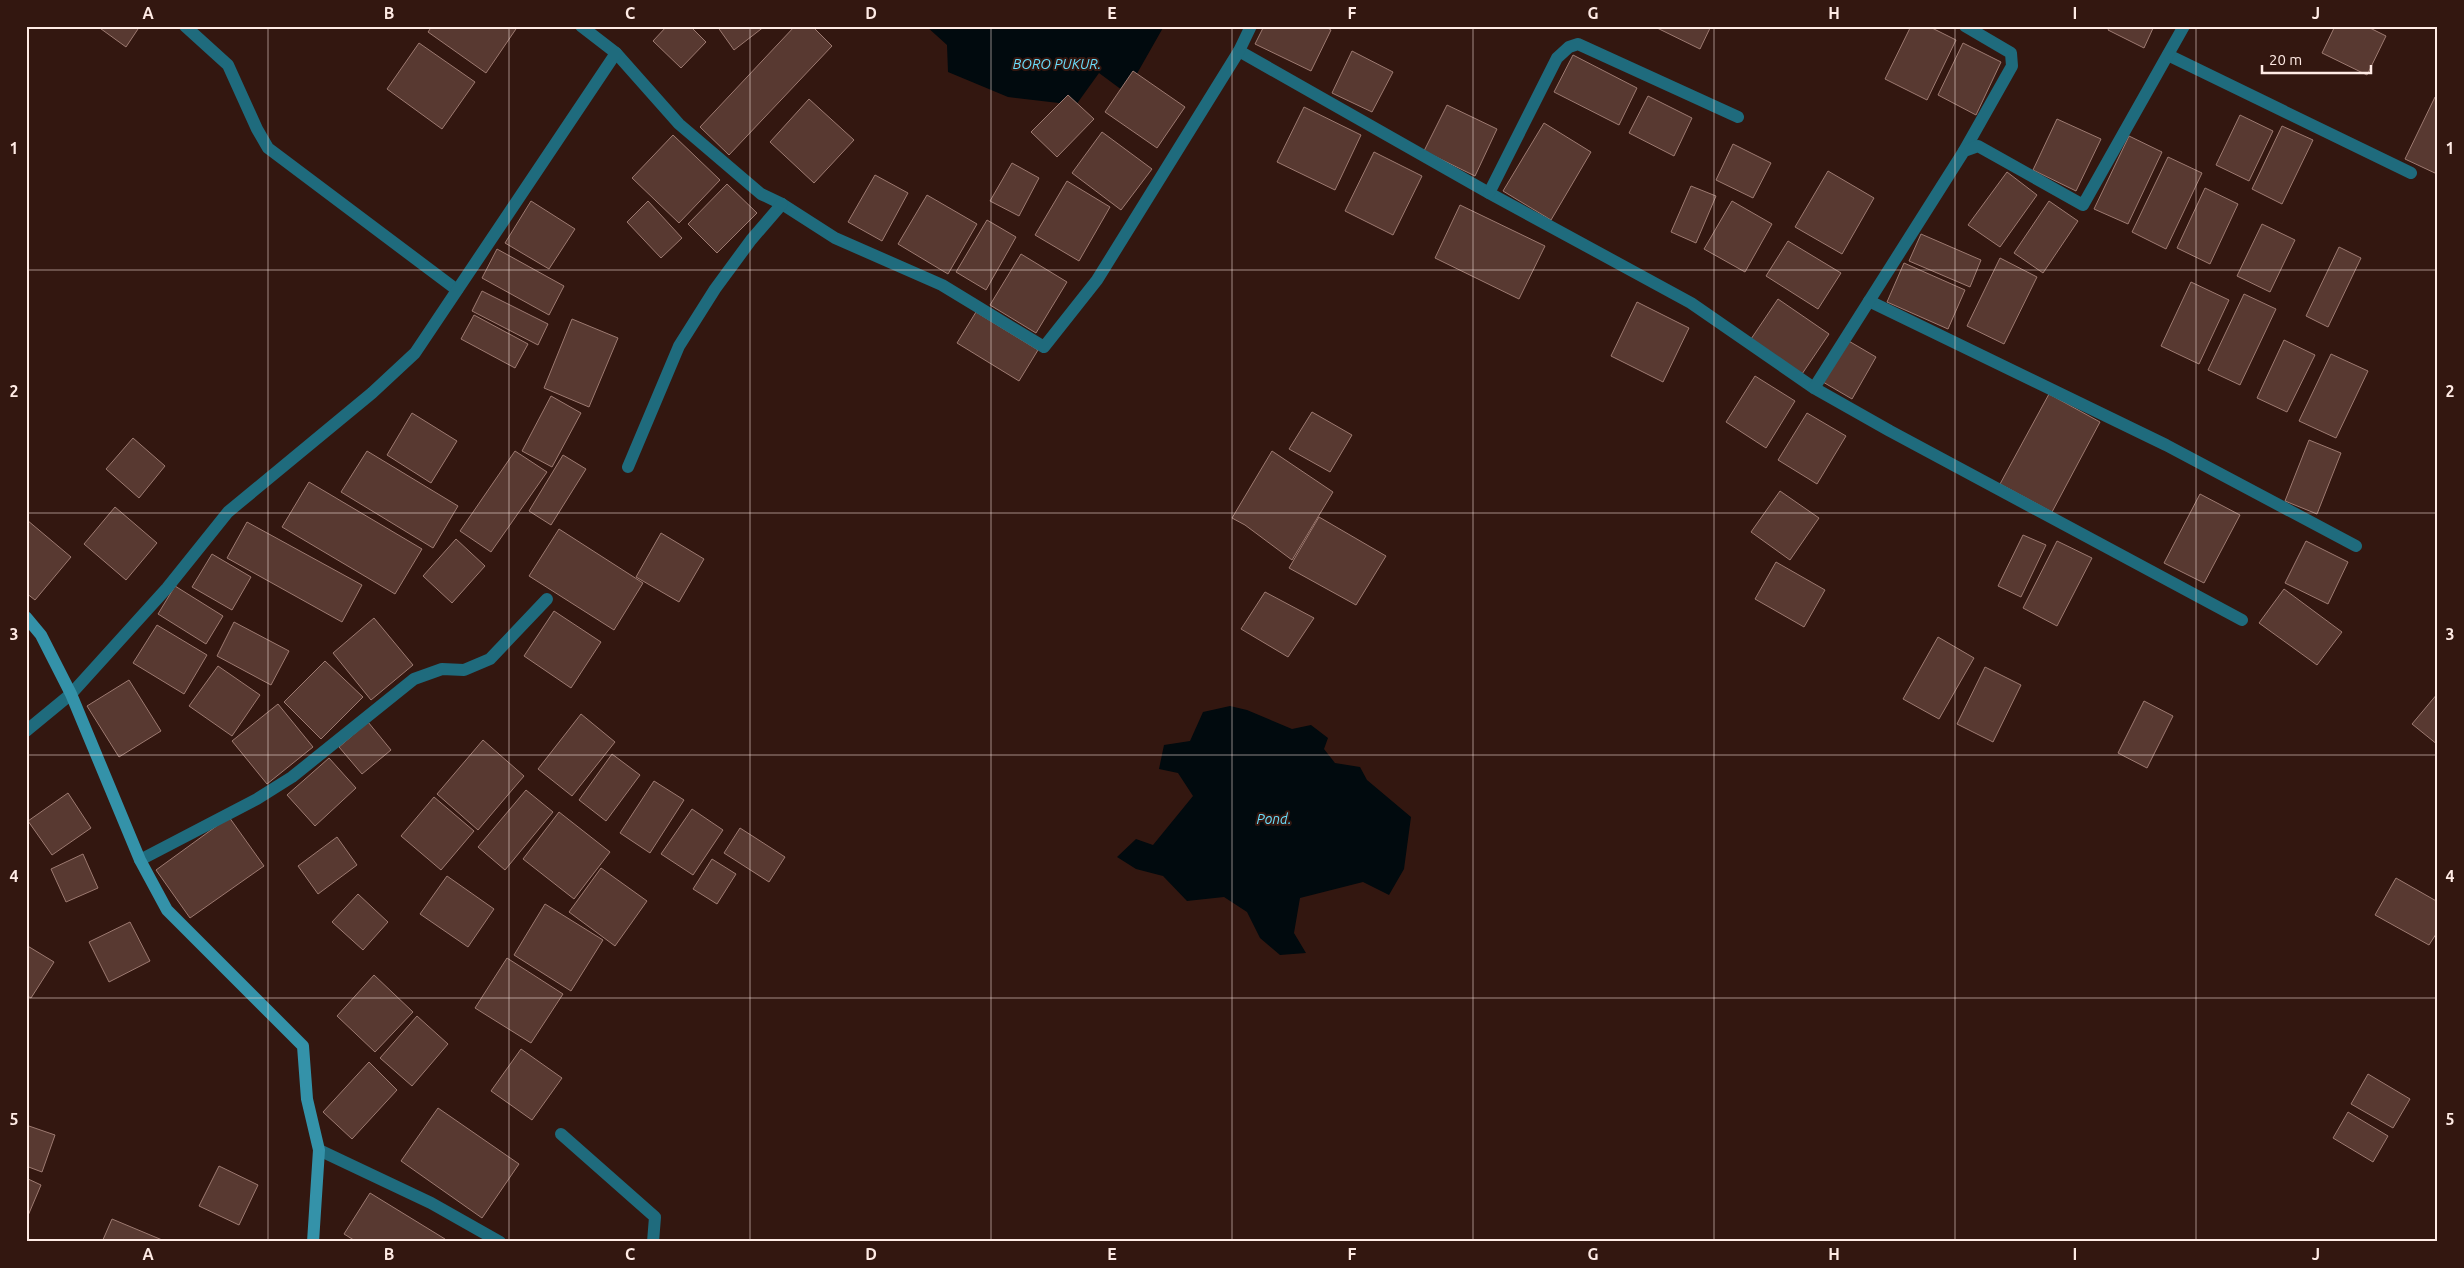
<svg xmlns="http://www.w3.org/2000/svg" width="2464" height="1268" font-family="Ubuntu,sans-serif">
<rect width="100%" height="100%" fill="#331710"/>
<g fill="#010a0e">
<path d="M926,26H1164L1126,93L1099,73L1076,105L1008,97L948,72L947,45Z"/>
<path d="M1230,706L1247,710L1292,729L1311,725L1328,738L1324,749L1335,763L1360,767L1367,780L1411,817L1404,869L1389,895L1363,882L1300,898L1294,933L1306,953L1280,955L1260,938L1247,912L1224,897L1187,901L1163,876L1136,869L1117,857L1136,839L1153,845L1193,796L1178,773L1159,769L1164,745L1190,741L1203,712Z"/>
</g>
<g fill="#583931" stroke="#9d7a71">
<path d="M97,26H140L126,47Z"/>
<path d="M432,26H518L486,73L428,32Z"/>
<path d="M667,26H690L706,42L681,68L653,41Z"/>
<path d="M717,26H765L734,50Z"/>
<path d="M795,26H812L832,46L729,155L700,127Z"/>
<path d="M1264,26H1324L1331,30L1311,71L1255,44Z"/>
<path d="M1653,26H1711L1700,49Z"/>
<path d="M1911,26H1928L1956,40L1927,100L1885,79Z"/>
<path d="M2110,26H2154L2144,48L2108,30Z"/>
<path d="M2335,26H2366L2386,36L2367,75L2322,53Z"/>
<path d="M419,43L475,82L442,129L387,89Z"/>
<path d="M1963,43L2001,62L1976,115L1938,95Z"/>
<path d="M1352,51L1393,72L1372,112L1332,93Z"/>
<path d="M1573,55L1637,88L1619,125L1554,92Z"/>
<path d="M1133,71L1185,107L1157,148L1105,112Z"/>
<path d="M1068,95L1094,119L1057,157L1031,132Z"/>
<path d="M1648,96L1692,118L1674,156L1629,133Z"/>
<path d="M2435,97L2438,98L2437,174L2405,159Z"/>
<path d="M809,99L854,140L814,183L770,142Z"/>
<path d="M1447,105L1497,129L1475,176L1424,151Z"/>
<path d="M1304,107L1361,135L1335,190L1277,162Z"/>
<path d="M2240,115L2273,131L2249,181L2216,165Z"/>
<path d="M2057,119L2101,139L2076,191L2033,170Z"/>
<path d="M1544,123L1591,152L1551,220L1503,191Z"/>
<path d="M2282,126L2313,140L2282,204L2252,189Z"/>
<path d="M1102,132L1152,169L1121,210L1072,173Z"/>
<path d="M673,135L720,180L679,223L632,178Z"/>
<path d="M2129,136L2162,152L2128,224L2094,209Z"/>
<path d="M1733,144L1771,163L1753,198L1716,180Z"/>
<path d="M1374,152L1422,176L1393,235L1345,211Z"/>
<path d="M2168,157L2202,173L2166,249L2132,232Z"/>
<path d="M1012,163L1039,178L1019,216L990,201Z"/>
<path d="M1828,171L1874,198L1842,254L1795,227Z"/>
<path d="M2007,172L2037,195L2000,247L1968,225Z"/>
<path d="M875,175L908,193L882,241L848,222Z"/>
<path d="M1067,181L1110,207L1079,261L1035,235Z"/>
<path d="M727,184L757,213L717,253L688,224Z"/>
<path d="M1691,186L1716,196L1696,243L1671,232Z"/>
<path d="M2205,188L2238,204L2210,264L2177,248Z"/>
<path d="M927,195L977,224L948,274L898,244Z"/>
<path d="M531,201L575,229L549,269L505,243Z"/>
<path d="M648,201L682,238L661,258L627,222Z"/>
<path d="M1732,201L1772,224L1745,272L1704,249Z"/>
<path d="M2049,201L2078,221L2043,273L2014,253Z"/>
<path d="M1460,205L1545,246L1519,299L1435,258Z"/>
<path d="M987,220L1016,237L986,290L956,272Z"/>
<path d="M2262,224L2295,240L2270,292L2237,276Z"/>
<path d="M1921,234L1981,260L1970,287L1909,261Z"/>
<path d="M1788,241L1841,273L1818,309L1766,276Z"/>
<path d="M2339,247L2361,258L2328,327L2306,316Z"/>
<path d="M497,249L564,286L549,315L482,278Z"/>
<path d="M1021,254L1067,282L1036,333L990,305Z"/>
<path d="M2000,258L2037,277L2004,344L1967,326Z"/>
<path d="M1904,263L1965,290L1948,329L1887,302Z"/>
<path d="M2191,282L2229,300L2199,364L2161,346Z"/>
<path d="M482,291L548,324L538,345L472,311Z"/>
<path d="M2244,294L2276,309L2240,385L2208,370Z"/>
<path d="M1778,299L1829,334L1802,374L1751,339Z"/>
<path d="M1637,302L1689,328L1663,382L1611,356Z"/>
<path d="M976,312L1038,350L1019,381L957,343Z"/>
<path d="M474,315L528,344L515,368L461,339Z"/>
<path d="M572,319L618,338L589,407L544,388Z"/>
<path d="M1847,340L1876,357L1852,399L1823,382Z"/>
<path d="M2284,340L2315,355L2287,412L2257,398Z"/>
<path d="M2331,354L2368,371L2336,438L2299,421Z"/>
<path d="M1755,376L1795,401L1766,448L1726,422Z"/>
<path d="M2049,394L2100,422L2052,512L2000,484Z"/>
<path d="M551,396L581,413L552,467L522,451Z"/>
<path d="M1312,412L1352,435L1330,472L1289,449Z"/>
<path d="M412,413L457,441L431,483L387,455Z"/>
<path d="M1807,413L1846,436L1817,484L1778,460Z"/>
<path d="M133,438L165,466L139,498L106,469Z"/>
<path d="M2309,440L2341,453L2317,514L2285,501Z"/>
<path d="M367,451L458,506L433,548L341,492Z"/>
<path d="M515,451L547,472L491,552L460,531Z"/>
<path d="M1272,451L1333,492L1292,560L1245,525L1232,518Z"/>
<path d="M563,455L586,469L551,525L529,511Z"/>
<path d="M309,482L422,549L395,594L282,527Z"/>
<path d="M1780,491L1819,518L1790,560L1751,532Z"/>
<path d="M2200,494L2240,515L2204,583L2164,563Z"/>
<path d="M115,507L157,543L126,580L84,544Z"/>
<path d="M1319,517L1386,556L1356,605L1289,568Z"/>
<path d="M27,520L71,557L35,600L26,593Z"/>
<path d="M247,522L362,585L342,622L227,558Z"/>
<path d="M559,529L643,583L614,630L529,576Z"/>
<path d="M661,533L704,559L679,602L636,577Z"/>
<path d="M2023,535L2046,545L2021,597L1998,586Z"/>
<path d="M456,539L485,566L452,603L423,576Z"/>
<path d="M2057,541L2092,558L2057,626L2023,608Z"/>
<path d="M2306,541L2348,562L2328,604L2285,583Z"/>
<path d="M212,554L251,577L232,610L192,587Z"/>
<path d="M1776,562L1825,590L1804,627L1755,599Z"/>
<path d="M175,586L223,616L206,644L158,614Z"/>
<path d="M2284,589L2342,632L2317,665L2259,623Z"/>
<path d="M1265,592L1314,618L1288,657L1241,629Z"/>
<path d="M554,611L601,642L571,688L524,656Z"/>
<path d="M374,618L413,665L371,700L333,653Z"/>
<path d="M234,622L289,651L271,685L217,656Z"/>
<path d="M157,625L207,655L184,694L133,663Z"/>
<path d="M1938,637L1974,658L1939,719L1903,699Z"/>
<path d="M325,661L363,697L321,739L284,702Z"/>
<path d="M218,666L260,695L232,736L189,706Z"/>
<path d="M1985,667L2021,685L1993,742L1957,724Z"/>
<path d="M129,680L161,731L119,757L87,706Z"/>
<path d="M2438,693V745L2412,724Z"/>
<path d="M2144,701L2173,716L2147,768L2118,753Z"/>
<path d="M278,704L313,747L267,784L232,741Z"/>
<path d="M581,714L615,742L572,796L538,769Z"/>
<path d="M368,722L391,750L362,774L339,747Z"/>
<path d="M483,740L524,776L478,830L437,794Z"/>
<path d="M612,754L640,775L606,821L579,800Z"/>
<path d="M329,758L356,788L315,826L287,795Z"/>
<path d="M654,781L684,800L650,853L620,833Z"/>
<path d="M526,790L553,812L505,870L478,847Z"/>
<path d="M68,793L91,828L52,855L28,821Z"/>
<path d="M434,797L474,831L441,870L401,836Z"/>
<path d="M692,809L723,830L693,875L661,854Z"/>
<path d="M559,812L610,852L574,899L523,859Z"/>
<path d="M229,817L264,866L190,918L156,870Z"/>
<path d="M740,828L785,857L769,882L724,853Z"/>
<path d="M337,837L357,865L318,894L298,866Z"/>
<path d="M83,854L98,888L66,902L51,869Z"/>
<path d="M712,859L736,874L717,904L693,889Z"/>
<path d="M601,868L647,901L615,946L569,912Z"/>
<path d="M447,876L494,909L468,947L420,914Z"/>
<path d="M2396,878L2438,902V931L2429,945L2375,915Z"/>
<path d="M358,894L388,922L363,950L332,922Z"/>
<path d="M545,904L603,940L571,991L514,955Z"/>
<path d="M130,922L150,961L109,982L89,942Z"/>
<path d="M26,945L54,962L31,998L26,995Z"/>
<path d="M507,958L563,994L531,1043L475,1008Z"/>
<path d="M374,975L413,1012L375,1052L337,1016Z"/>
<path d="M417,1016L448,1044L412,1086L380,1058Z"/>
<path d="M521,1049L562,1078L532,1120L491,1091Z"/>
<path d="M369,1062L397,1090L352,1139L323,1112Z"/>
<path d="M2368,1074L2410,1099L2393,1128L2351,1104Z"/>
<path d="M438,1108L519,1164L482,1218L401,1161Z"/>
<path d="M2348,1112L2388,1136L2373,1162L2333,1138Z"/>
<path d="M26,1125L55,1135L42,1172L26,1166Z"/>
<path d="M219,1166L258,1185L239,1225L199,1206Z"/>
<path d="M26,1178L41,1185L27,1218L26,1217Z"/>
<path d="M370,1193L445,1239L444,1242H357L344,1234Z"/>
<path d="M112,1219L167,1242H102Z"/>
</g>
<g fill="none" stroke-linecap="round" stroke-linejoin="round">
<g stroke="#1f6b7d" stroke-width="12">
<path d="M185,26L228,65L257,129L268,148L457,290"/>
<path d="M1239,51L1489,193L1691,303L1814,388L1890,431L2242,620"/>
<path d="M616,53L679,124L761,194L782,204L835,238L942,285L1044,347L1097,280L1239,51L1251,26"/>
<path d="M2168,55L2411,173"/>
<path d="M1964,151L2012,66L2011,53L1965,26"/>
<path d="M1489,193L1557,58L1569,47L1578,44L1738,117"/>
<path d="M1869,301L2166,445L2356,546"/>
<path d="M1814,388L1964,151L1978,146L2083,205L2184,26"/>
<path d="M628,467L679,346L715,289L751,240L782,204"/>
<path d="M26,731L71,694L167,588L228,512L372,393L415,353L616,53L581,26"/>
<path d="M140,860L257,799L292,777L414,679L442,669L464,670L490,659L547,599"/>
<path d="M561,1134L655,1217L653,1242"/>
<path d="M319,1150L431,1203L500,1242"/>
</g>
<path stroke="#3492a9" stroke-width="12" d="M26,617L41,635L71,694L140,860L167,910L303,1046L307,1099L319,1150L313,1242"/>
</g>
<path fill="none" stroke="#ffebe5" stroke-width="1" stroke-opacity="0.55" d="M268,26V1242M509,26V1242M750,26V1242M991,26V1242M1232,26V1242M1473,26V1242M1714,26V1242M1955,26V1242M2196,26V1242M26,270H2438M26,513H2438M26,755H2438M26,998H2438"/>
<g text-anchor="middle" dominant-baseline="central" stroke-width="4" stroke-linejoin="round" paint-order="stroke">
<g font-size="14" font-style="italic" fill="#6bdffd" stroke="#331710">
<text x="1057" y="64">BORO PUKUR.</text>
<text x="1274" y="819">Pond.</text>
</g>
</g>
<rect width="2464" height="1268" fill="none" stroke="#331710" stroke-width="55"/>
<path d="M2262 65v8h109v-8" fill="none" stroke="#ffebe5" stroke-width="2.5"/>
<text x="2269" y="65" font-size="15" fill="#ffebe5" stroke="#331710" stroke-width="4" paint-order="stroke">20 m</text>
<rect x="28" y="28" width="2408" height="1212" fill="none" stroke="#ffebe5" stroke-width="2"/>
<g font-size="16" text-anchor="middle" font-weight="bold" fill="#ffebe5">
<text x="148" y="19">A</text>
<text x="389" y="19">B</text>
<text x="630" y="19">C</text>
<text x="871" y="19">D</text>
<text x="1112" y="19">E</text>
<text x="1352" y="19">F</text>
<text x="1593" y="19">G</text>
<text x="1834" y="19">H</text>
<text x="2075" y="19">I</text>
<text x="2316" y="19">J</text>
<text x="14" y="154">1</text>
<text x="2450" y="154">1</text>
<text x="14" y="397">2</text>
<text x="2450" y="397">2</text>
<text x="14" y="640">3</text>
<text x="2450" y="640">3</text>
<text x="14" y="882">4</text>
<text x="2450" y="882">4</text>
<text x="14" y="1125">5</text>
<text x="2450" y="1125">5</text>
<text x="148" y="1260">A</text>
<text x="389" y="1260">B</text>
<text x="630" y="1260">C</text>
<text x="871" y="1260">D</text>
<text x="1112" y="1260">E</text>
<text x="1352" y="1260">F</text>
<text x="1593" y="1260">G</text>
<text x="1834" y="1260">H</text>
<text x="2075" y="1260">I</text>
<text x="2316" y="1260">J</text>
</g>
</svg>
